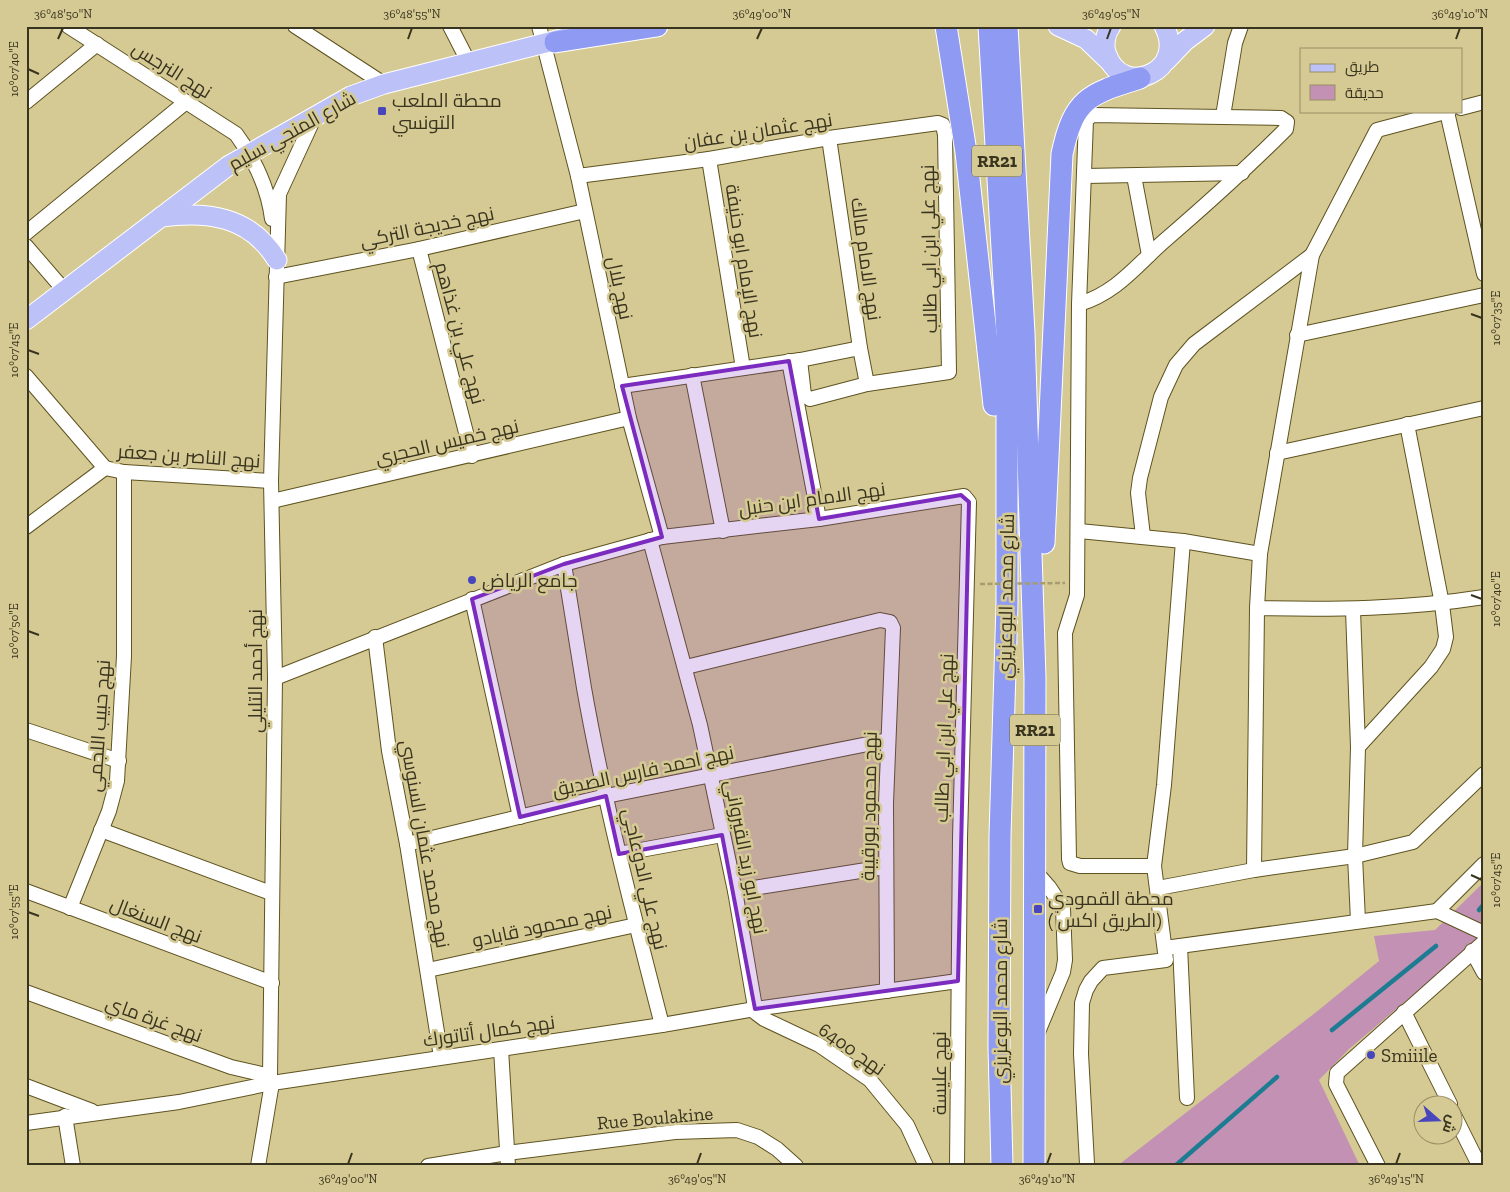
<svg xmlns="http://www.w3.org/2000/svg" width="1510" height="1192" font-family="'Zilla Slab',Cairo,serif">
<rect width="100%" height="100%" fill="#d6ca94"/>
<path fill="#c291b4" d="M1484,882V935L1349,1049L1319,1080L1360,1166H1117L1315,1013L1379,961L1374,936L1435,930Z"/>
<g fill="none" stroke-linecap="round" stroke-linejoin="round">
<g stroke="#1e7c92" stroke-width="4.5">
<path d="M1479,910L1484,904"/>
<path d="M1332,1030L1436,946"/>
<path d="M1175,1166L1277,1077"/>
</g>
<defs>
<g id="minor">
<path d="M68,26L236,134C255,160 268,187 272,219"/>
<path d="M295,26L384,84"/>
<path d="M450,26L469,63"/>
<path d="M539,26L578,176L629,418L662,537"/>
<path d="M26,102L97,44"/>
<path d="M1461,108L1484,102"/>
<path d="M1447,112L1484,274"/>
<path d="M1223,116L1235,43L1241,26"/>
<path d="M829,138L860,348L867,384"/>
<path d="M709,159L743,368"/>
<path d="M578,176L709,159L829,138L938,123L943,125L945,135L949,372L867,384L810,399L804,395L800,360"/>
<path d="M1085,176L1242,173"/>
<path d="M1134,176L1149,255"/>
<path d="M26,233L186,102"/>
<path d="M26,246L64,290"/>
<path d="M419,249L472,456"/>
<path d="M276,277L419,249L585,211"/>
<path d="M1079,304C1116,293 1136,266 1163,242C1206,205 1247,168 1286,129L1287,122L1281,118L1092,115L1086,120L1079,304L1077,595L1065,633L1069,859L1070,863L1080,866H1154"/>
<path d="M1297,335L1484,295"/>
<path d="M789,361L819,519"/>
<path d="M692,375L723,531"/>
<path d="M26,376L105,468L124,472L271,481"/>
<path d="M622,386L800,360L860,348"/>
<path d="M1277,453L1484,408"/>
<path d="M272,501L629,418"/>
<path d="M26,527L105,468"/>
<path d="M1079,531L1183,541L1260,554"/>
<path d="M1143,536L1138,493L1140,478L1161,397L1176,365L1194,344L1312,255"/>
<path d="M650,540L700,725L735,891L756,1013L764,1019L819,1045L870,1080L907,1125L926,1166"/>
<path d="M564,564C571,605 577,647 584,688C604,801 633,913 662,1025"/>
<path d="M472,599L520,817"/>
<path d="M1257,608C1333,610 1408,609 1484,597"/>
<path d="M1353,610L1358,747L1355,856L1358,921"/>
<path d="M375,637L389,751L407,844L441,1057"/>
<path d="M686,667L880,620L890,622L893,628L886,803L887,991"/>
<path d="M275,678L564,564L662,537L819,519L964,496L969,502L960,838L957,1166"/>
<path d="M26,730L119,761"/>
<path d="M1358,747L1431,667L1443,649L1446,637L1442,604L1407,424"/>
<path d="M101,830L271,893"/>
<path d="M407,844L606,796L888,740"/>
<path d="M619,854L722,835"/>
<path d="M1254,870L1257,608L1260,554L1312,255L1377,130L1449,111"/>
<path d="M1035,871L1049,887L1063,908L1065,960L1063,972L1038,1032"/>
<path d="M1158,888L1254,870L1355,856L1413,842L1484,774"/>
<path d="M26,891L272,983"/>
<path d="M735,891L885,867"/>
<path d="M70,908L109,811L117,781L124,656V472"/>
<path d="M1437,911L1484,864"/>
<path d="M1180,946L1187,1098"/>
<path d="M1165,948L1437,911L1484,933"/>
<path d="M1472,951L1484,973"/>
<path d="M428,970L636,925"/>
<path d="M26,992L231,1067L270,1076"/>
<path d="M1404,1012L1450,1104"/>
<path d="M501,1049L508,1166"/>
<path d="M26,1086L92,1111"/>
<path d="M1452,1111L1478,1163"/>
<path d="M65,1116L73,1166"/>
<path d="M26,1123L179,1102L272,1083L662,1025L755,1009L958,981"/>
<path d="M1087,1164L1081,1054L1082,1003L1086,990L1091,981L1103,968L1166,960L1154,866L1164,785L1183,541"/>
<path d="M258,1166L272,1083L270,1076L275,678L271,481L279,194L315,116"/>
<path d="M428,1166L507,1153L675,1132L737,1130L758,1137L777,1149L796,1166"/>
<path d="M1378,1166L1336,1084L1337,1073L1484,942"/>
</g>
<g id="major">
<path d="M1058,26L1086,39L1109,61"/>
<path d="M1111,26C1105,34 1103,46 1107,55C1123,99 1188,71 1164,26"/>
<path d="M1166,61L1185,41L1205,26"/>
<path d="M161,217C208,211 250,216 277,260"/>
<path d="M26,320L228,166L351,96L384,84L569,37"/>
</g>
<g id="highway">
<path d="M946,26L966,152L994,405"/>
<path d="M989,26L1007,333V604L1000,836L999,1047L1002,1166"/>
<path d="M1007,26L1024,333L1035,678L1034,1166"/>
<path d="M555,42L657,26"/>
<path d="M1044,543L1062,154C1074,98 1089,94 1140,78"/>
</g>
</defs>
<use href="#minor" stroke="#5e5320" stroke-width="16"/>
<use href="#major" stroke="#fff" stroke-width="21"/>
<use href="#highway" stroke="#fff" stroke-width="23"/>
<use href="#minor" stroke="#fff" stroke-width="14"/>
<use href="#major" stroke="#bcc2f7" stroke-width="19"/>
<use href="#highway" stroke="#8f9af2" stroke-width="21"/>
<path stroke="#a69c70" stroke-width="2.5" stroke-dasharray="5 2.5" stroke-linecap="butt" d="M980,584L1065,583"/>
</g>
<path fill="#7b2cbf" fill-opacity="0.2" stroke="#7b2cbf" stroke-width="4" stroke-linejoin="round" d="M789,361L819,519L961,495L969,502L958,981L755,1009L722,835L619,854L606,796L520,817L472,599L564,564L662,537L622,386Z"/>
<path fill="none" stroke="#39341f" stroke-width="2" d="M58,39L63,28M408,39L412,28M757,39L762,28M1107,39L1111,28M1456,39L1460,28M28,69L39,74M1471,314L1482,318M28,350L39,354M1471,595L1482,599M28,631L39,635M1471,875L1482,880M28,912L39,916M348,1164L352,1153M697,1164L701,1153M1047,1164L1051,1153M1396,1164L1400,1153"/>
<g fill="#4746bc" stroke="#d6ca94" stroke-width="2">
<rect x="377" y="106" width="10" height="10" rx="2.5"/>
<circle cx="472" cy="580" r="5"/>
<rect x="1033" y="904" width="10" height="10" rx="2.5"/>
<circle cx="1371" cy="1055" r="5"/>
</g>
<g text-anchor="middle" dominant-baseline="central" stroke-width="5" stroke-linejoin="round" paint-order="stroke">
<g fill="#d6ca94" stroke="#686142" stroke-width="1">
<rect x="972" y="145.5" width="50" height="31" rx="4"/>
<rect x="1010" y="714.5" width="50" height="31" rx="4"/>
</g>
<g font-size="18" font-weight="bold" fill="#39341f">
<text x="997" y="161">RR21</text>
<text x="1035" y="730">RR21</text>
</g>
<g font-size="19" fill="#39341f" stroke="#d6ca94">
<text transform="translate(172 70) rotate(32)">نهج النرجس</text>
<text transform="translate(292 131) rotate(-29)">شارع المنجي سليم</text>
<text transform="translate(758 131) rotate(-9)">نهج عثمان بن عفان</text>
<text transform="translate(427 227) rotate(-12)">نهج خديجة التركي</text>
<text transform="translate(929 249) rotate(-91)">نهج علي ابن ابي طالب</text>
<text transform="translate(866 259) rotate(82)">نهج الامام مالك</text>
<text transform="translate(744 261) rotate(81)">نهج الإمام ابو حنيفة</text>
<text transform="translate(620 288) rotate(78)">نهج بلال</text>
<text transform="translate(460 333) rotate(75)">نهج علي بن غذاهم</text>
<text transform="translate(447 442) rotate(-13)">نهج خميس الحجري</text>
<text transform="translate(189 456) rotate(4)">نهج الناصر بن جعفر</text>
<text transform="translate(812 499) rotate(-8)">نهج الامام ابن حنبل</text>
<text transform="translate(1006 596) rotate(-89)">شارع محمد البوعزيزي</text>
<text transform="translate(255 671) rotate(-90)">نهج أحمد التليلي</text>
<text transform="translate(99 726) rotate(-86)">نهج حبيب اللجمي</text>
<text transform="translate(944 738) rotate(-88)">نهج علي ابن ابي طالب</text>
<text transform="translate(643 771) rotate(-12)">نهج احمد فارس الصديق</text>
<text transform="translate(869 806) rotate(-89)">نهج محمود بورقيبة</text>
<text transform="translate(425 844) rotate(80)">نهج محمد عثمان السنوسي</text>
<text transform="translate(746 857) rotate(79)">نهج ابو زيد القيرواني</text>
<text transform="translate(645 879) rotate(77)">نهج علي الدوعاجي</text>
<text transform="translate(156 920) rotate(21)">نهج السنغال</text>
<text transform="translate(542 926) rotate(-12)">نهج محمود قابادو</text>
<text transform="translate(1000 1001) rotate(-90)">شارع محمد البوعزيزي</text>
<text transform="translate(154 1019) rotate(20)">نهج غرة ماي</text>
<text transform="translate(489 1031) rotate(-8)">نهج كمال أتاتورك</text>
<text transform="translate(852 1049) rotate(35)">نهج 6400</text>
<text transform="translate(939 1073) rotate(-90)">نهج عليسة</text>
<text transform="translate(655 1118) rotate(-5)">Rue Boulakine</text>
</g>
<g font-size="19" fill="#39341f" stroke="#d6ca94" text-anchor="start">
<text x="392" y="100">محطة الملعب<tspan x="392" dy="22">التونسي</tspan></text>
<text x="482" y="580">جامع الرياض</text>
<text x="1048" y="898">محطة القمودي<tspan x="1048" dy="22">( الطريق اكس)</tspan></text>
<text x="1381" y="1055">Smiiile</text>
</g>
</g>
<rect width="1510" height="1192" fill="none" stroke="#d6ca94" stroke-width="55"/>
<rect x="1300" y="48" width="162" height="65" fill="#d6ca94" stroke="#978e65"/>
<rect x="1310" y="64" width="25" height="8" fill="#bcc2f7" stroke="#978e65"/>
<text x="1345" y="72" font-size="15" fill="#39341f">طريق</text>
<rect x="1310" y="85" width="25" height="15" fill="#c291b4" stroke="#978e65"/>
<text x="1345" y="98" font-size="15" fill="#39341f">حديقة</text>
<g transform="translate(1438 1120) rotate(110)"><circle r="24" fill="#d6ca94" stroke="#978e65"/>
<path d="M0-4L9 19L0 12L-9 19Z" fill="#4746bc"/>
<text y="-8" font-size="14" font-weight="bold" text-anchor="middle" fill="#39341f">ش</text>
</g>
<rect x="28" y="28" width="1454" height="1136" fill="none" stroke="#39341f" stroke-width="2"/>
<g font-size="12" text-anchor="middle" fill="#39341f">
<text x="63" y="18">36°48'50"N</text>
<text x="412" y="18">36°48'55"N</text>
<text x="762" y="18">36°49'00"N</text>
<text x="1111" y="18">36°49'05"N</text>
<text x="1460" y="18">36°49'10"N</text>
<text transform="translate(14 69) rotate(-90)" y="4">10°07'40"E</text>
<text transform="translate(1496 318) rotate(-90)" y="4">10°07'35"E</text>
<text transform="translate(14 350) rotate(-90)" y="4">10°07'45"E</text>
<text transform="translate(1496 599) rotate(-90)" y="4">10°07'40"E</text>
<text transform="translate(14 631) rotate(-90)" y="4">10°07'50"E</text>
<text transform="translate(1496 880) rotate(-90)" y="4">10°07'45"E</text>
<text transform="translate(14 912) rotate(-90)" y="4">10°07'55"E</text>
<text x="348" y="1183">36°49'00"N</text>
<text x="697" y="1183">36°49'05"N</text>
<text x="1047" y="1183">36°49'10"N</text>
<text x="1396" y="1183">36°49'15"N</text>
</g>
</svg>
